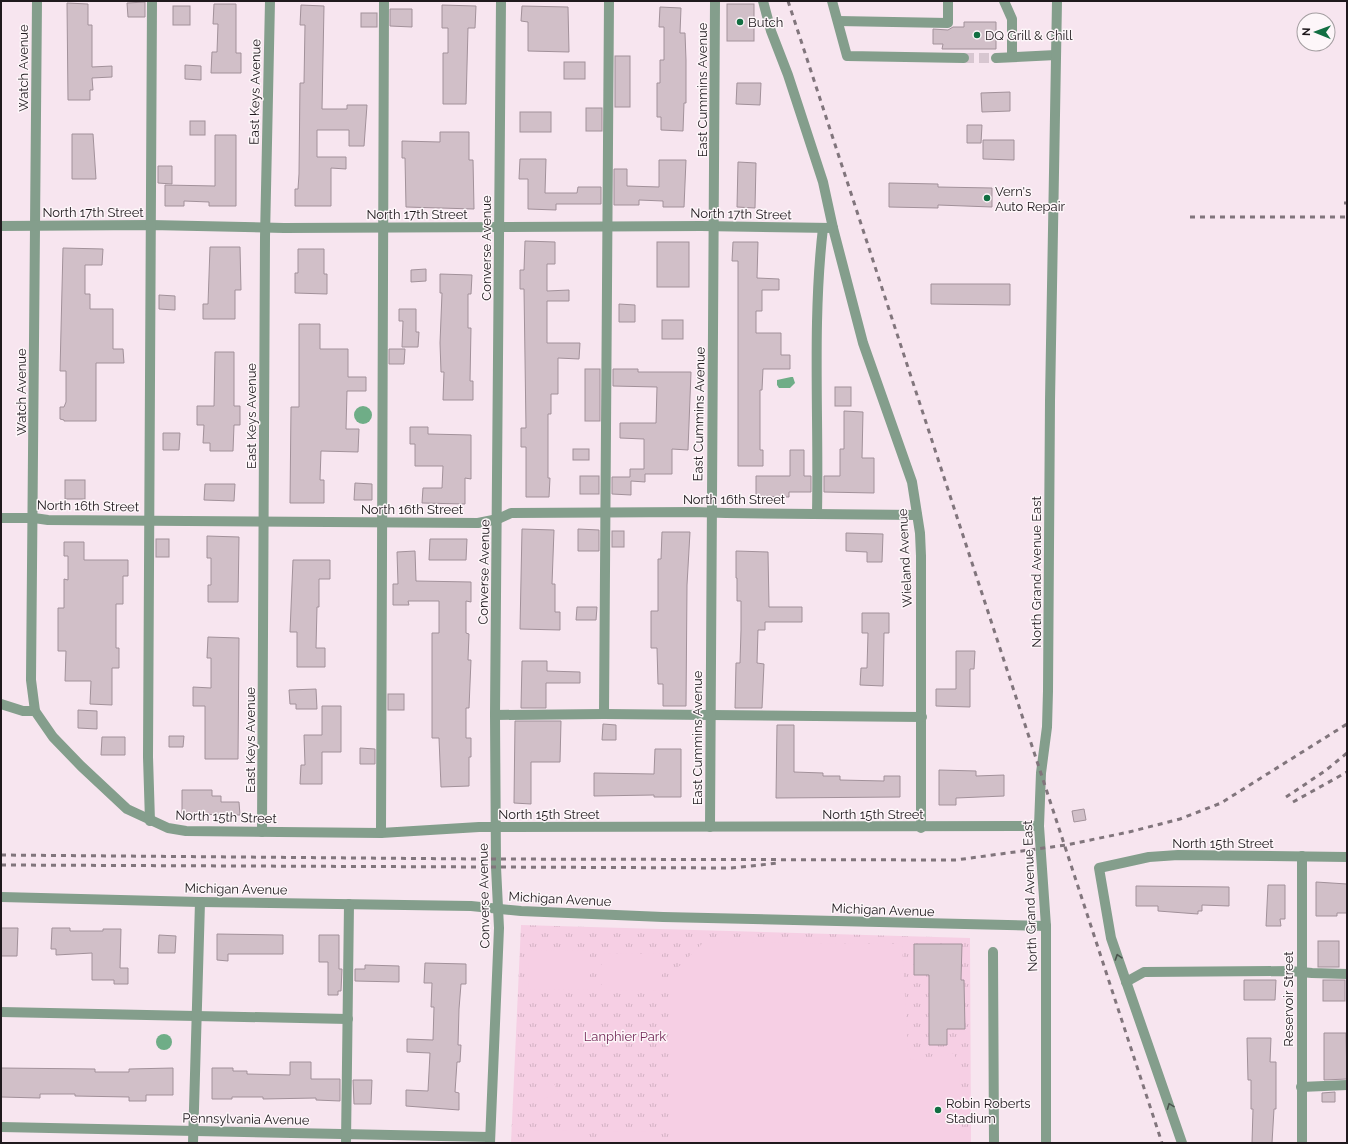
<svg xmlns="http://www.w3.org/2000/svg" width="1348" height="1144" font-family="Raleway,sans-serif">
<defs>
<pattern id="grass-tufts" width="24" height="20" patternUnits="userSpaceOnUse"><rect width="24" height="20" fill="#f6cfe4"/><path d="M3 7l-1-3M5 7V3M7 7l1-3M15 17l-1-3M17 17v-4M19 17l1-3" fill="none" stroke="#d2b1c3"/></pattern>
</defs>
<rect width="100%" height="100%" fill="#f7e5ef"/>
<path fill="url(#grass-tufts)" d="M521,925L970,938L971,1143H511Z"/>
<g fill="#f6cfe4">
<path d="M704,942L902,944L908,1049L911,1060L954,1053L960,1073L959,1143H673V972Z"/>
<path d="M529,950L590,951V990L528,989Z"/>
<path d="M602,953L662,954V991L602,990Z"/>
<path d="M553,1081L558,1093L531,1104L526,1092Z"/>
<path d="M525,1130L576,1131V1143H525Z"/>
<path d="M604,1131L655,1132V1143H604Z"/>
</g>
<g fill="#6fad87">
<path d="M791,377H793L795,383L790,388H779L777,385V380Z"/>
<circle cx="363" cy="415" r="9"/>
<circle cx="164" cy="1042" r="8"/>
</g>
<g fill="#d1bfc8" stroke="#a2919a">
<path d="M145,2V17H128L127,3Z"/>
<path d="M67,3L88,4V25H92V67L112,66V77L92,78L93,90H90V100H68Z"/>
<path d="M214,4H236V53H241V73H211L212,52H217L218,24H213Z"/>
<rect x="727" y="4" width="27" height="37"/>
<path d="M301,5L324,6L322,109H347V105H367L364,146H349V130H317V157H346V169L331,168V206H295V189H298L299,174L300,83H304L305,25H300Z"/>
<path d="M442,5L476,6L475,28H468L466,104H443V53H448V28H442Z"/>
<rect x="173" y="6" width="17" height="19"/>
<path d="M522,6L568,7L569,52L528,51V22L521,21Z"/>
<path d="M660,7L681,8L680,33H685L686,60V103H684L683,131L661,130V117H657V83H660V60H664V27H659Z"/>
<path d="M390,9H412V27L390,26Z"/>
<rect x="361" y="13" width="16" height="14"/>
<path d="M964,22H996V49H942L943,44H933V29L948,30L953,27H964Z"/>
<rect x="615" y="56" width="15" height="51"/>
<rect x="564" y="62" width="21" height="17"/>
<path d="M185,65L201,66V80L185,79Z"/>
<path d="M737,83H761L760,105L736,104Z"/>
<path d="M1010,92V111L982,112L981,93Z"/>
<rect x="586" y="108" width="16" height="23"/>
<rect x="520" y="112" width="31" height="20"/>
<rect x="190" y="121" width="15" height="14"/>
<path d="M967,125H982L981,143H967Z"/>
<path d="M440,132H469V160H473L474,209L406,207L405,158H402V141L440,142Z"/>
<path d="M72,134H93L96,179H72Z"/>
<path d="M215,135H236V206H209V202L184,201V206H165V185L215,186Z"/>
<path d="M983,140H1014V160L983,159Z"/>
<path d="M520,159H546L545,193H577L578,187H601V204H556V210L528,209V179H519Z"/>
<path d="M659,160H686L684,207H663V201L639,200V205H614V169H627V186L659,187Z"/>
<path d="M738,162L756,163L755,208L737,207Z"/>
<path d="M158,166H172V184L158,183Z"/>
<path d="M889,183L938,184V187L992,188V207L938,205V208L889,207Z"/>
<path d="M525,241L555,242V264H547V291L569,290V301H547V343H580L579,359L558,358V394H551V414H548V478H550L549,497H526V447H521V428H526L524,289H520V270H524Z"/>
<rect x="657" y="242" width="32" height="45"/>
<path d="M733,242H758L757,278L779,279V290H762V311H756V333H781V355H790V369H763L762,390H760V450H763V466H738V261H732Z"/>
<path d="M210,247H240L241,290H235V319H203V304H208Z"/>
<path d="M63,248L103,249L102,265H85V294H90V309H113V349H123L124,363H96V421H64V420L60,419V407H64L66,402V371H60Z"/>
<path d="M298,249H324V274H327V294L295,293V273H298Z"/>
<path d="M426,269V281L411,282V270Z"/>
<path d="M440,274L472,275L471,294H468V328H471L470,381H473V400H443L444,372H441L440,343L442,293H440Z"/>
<path d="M931,284H1010V305L931,304Z"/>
<path d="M159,295L175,296V310L159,309Z"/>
<path d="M619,304L635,305V322H619Z"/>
<path d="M399,309H416V332H419L418,347H402L403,321H399Z"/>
<rect x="662" y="320" width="21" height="19"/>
<path d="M299,324H320V349H348V377H366V391H347L346,429H359L358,452L321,451L320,480H324V503H290L291,407H299Z"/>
<path d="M389,349H405L404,364H389Z"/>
<path d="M215,352H234V406H240V425H234L233,451H210V443H203L204,425H197V406H214Z"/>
<rect x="585" y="369" width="15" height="52"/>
<path d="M613,369H638V372H691L688,450L672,449V474H645V482L631,481V495L612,494V477H630V469H644V439L620,438V423H656L657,387L613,386Z"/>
<rect x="835" y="387" width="16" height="19"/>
<path d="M844,411L863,412L862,458H874V493L824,492V476H840V449H844Z"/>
<path d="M410,427H428V434L471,435V479L465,478V504L422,503L423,488H442L443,466H415V444H410Z"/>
<path d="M163,433H180L179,450H163Z"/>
<rect x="573" y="449" width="16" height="11"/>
<path d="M790,450H804V476H811V492H789V497L756,496V476H790Z"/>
<rect x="580" y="476" width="19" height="18"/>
<rect x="65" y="480" width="20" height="19"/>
<path d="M355,483L372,484V500H354Z"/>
<path d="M205,484H235L234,501L204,500Z"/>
<path d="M522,529L554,530L552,584H555V612H560V630L520,629Z"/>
<path d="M578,529L599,530V551H578Z"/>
<rect x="612" y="531" width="12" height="16"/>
<path d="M662,532H690L687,585L686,706H663V684H658L657,648H651V611H658V559H661Z"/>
<path d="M846,533L883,534L882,562H867V552L846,551Z"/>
<path d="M207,536L239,537L238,602H208V585H211V558H207Z"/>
<rect x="156" y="539" width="13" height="18"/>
<path d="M430,539H467L466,560H429Z"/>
<path d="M64,542H84V560H128V576H123V604H116V648H119V668H112V705L90,704L91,681H65L66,651H58V608H64V579L68,580V556H64Z"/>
<path d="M415,551L416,581L471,582V602L466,601V633L469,634L468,660H471L469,708H466V738H471V757H469V786L441,787L439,738H432V633H439V601H408L409,605H393V584H398L397,552Z"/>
<path d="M736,551L768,552L769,607H802V622H765V630H758L757,663L764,664L762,708H735L736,663H740L741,630V601H737V578H736Z"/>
<path d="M293,560H330V579H319V607H317L316,648H325V667H297V632H290Z"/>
<path d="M577,607H597L596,620H576Z"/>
<path d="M862,613H889V633H884L883,686L860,685L861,668H867L868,633H862Z"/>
<path d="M208,637L239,638L238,759H205V706H193V687L211,688V658H207Z"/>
<path d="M956,651H975L974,669H970V707L936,706V689H956Z"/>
<path d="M522,661H547V671L580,672V683H546V708H521Z"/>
<path d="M316,689L317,709H296V704H290L289,690Z"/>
<rect x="388" y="694" width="16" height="16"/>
<path d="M322,706H341V752H322V784H300L301,765H305L304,735H322Z"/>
<path d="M78,710L97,711V729L78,728Z"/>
<path d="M515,721H561L560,762H531V804L514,803Z"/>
<path d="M603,724L616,725V740H602Z"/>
<path d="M777,725H794V772L823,773V776H840V780L884,781V776H900V797L776,798Z"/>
<path d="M169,736H184L183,747H169Z"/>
<path d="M102,737H125V755H101Z"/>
<path d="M360,748L375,749V764H360Z"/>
<path d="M655,749H681V797H654V795L594,796V773L654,774Z"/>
<path d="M939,770L976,771V776L1004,775V796L956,798V805H939Z"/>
<path d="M182,790H212V796H221V802H239L240,815L182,814Z"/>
<path d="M1084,809L1086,820L1074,822L1072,811Z"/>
<path d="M1316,882L1347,884V913H1337V916H1316Z"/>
<path d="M1268,885H1285V919H1280L1281,926H1266Z"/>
<path d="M1136,886L1229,887V906L1202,905V911H1198V914L1158,911V906H1136Z"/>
<path d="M1,928H18L17,956H1Z"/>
<path d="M52,928H70V931H103V929H121L120,968H128V984H114V980H92V953L56,955V949H51Z"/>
<path d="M217,934L283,935V954H228V961L217,960Z"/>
<path d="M159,935L176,936L175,953H158Z"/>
<path d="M319,935H339V969H342L341,991H338V995H328V962H319Z"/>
<rect x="1318" y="941" width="21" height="26"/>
<path d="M914,944H962L961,980H964L965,1029H947V1045H929V975H914Z"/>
<path d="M425,963L466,964V984H461L459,1009L458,1045H461L460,1062H457L455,1092L459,1093V1110L406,1106V1090L428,1091L430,1053L407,1052V1039L433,1040L434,1007H431L432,983H424Z"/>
<path d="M365,965L399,966V982L355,981V969H365Z"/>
<path d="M1244,980H1276L1275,1000H1244Z"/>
<rect x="1323" y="980" width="22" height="21"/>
<path d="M1324,1033H1346L1347,1079L1324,1080Z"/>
<path d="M1247,1038H1271L1270,1062H1276V1109H1274L1272,1143H1252L1253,1109H1251V1080H1248Z"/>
<path d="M290,1062H311V1079H340V1101L316,1100V1098L263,1099V1097H232V1099H212V1068H233V1071H247V1074L290,1075Z"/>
<path d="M1,1068L95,1069V1072H129V1069L173,1068V1095H146V1101H129V1097L75,1096V1094H40V1098L1,1097Z"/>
<path d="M353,1080H372L371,1104H354Z"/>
<path d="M1335,1092V1102H1322V1093Z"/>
</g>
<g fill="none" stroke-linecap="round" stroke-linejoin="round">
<path stroke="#d7c6d0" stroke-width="10" stroke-dasharray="10 5" stroke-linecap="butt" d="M964,58H996"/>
<g stroke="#849e8c" stroke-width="10">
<path d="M37,1L31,680L35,711L53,737L81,766L127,809L168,828L186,831L381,833L479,827L1039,826"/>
<path d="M763,1L771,31L788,75L823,182L833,228L863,343L912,482L920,533L921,556V828"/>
<path d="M832,1L847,56L964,58"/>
<path d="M1004,1L1012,19V57"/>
<path d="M838,21L948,23V1"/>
<path d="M996,58L1056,55"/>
<path d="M1,226L151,225L284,228L701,226L833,228"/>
<path d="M817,513C819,418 812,322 823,228"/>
<path d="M1,518H34L48,520L478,523L498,519L511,513L695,512L726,513L917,515"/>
<path d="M1,704L23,711H35"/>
<path d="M604,714L609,1"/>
<path d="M495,715L604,714L922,717"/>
<path d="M150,821L148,757L152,1"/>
<path d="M710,827L715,1"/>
<path d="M262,832L265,237L270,1"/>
<path d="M381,833L384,1"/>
<path d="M1302,856V1143"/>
<path d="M1,897L200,902L471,906L521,911L663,917L1046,926"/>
<path d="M993,952L994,1143"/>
<path d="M1126,982L1144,972L1290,971L1312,973L1347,974"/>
<path d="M1,1012L348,1019"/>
<path d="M1301,1087L1347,1085"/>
<path d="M1,1127L490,1137"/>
<path d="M193,1143L200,902"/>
<path d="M346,1143L349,904"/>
<path d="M490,1143L499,928L496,867L495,715L501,1"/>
<path d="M1046,1143V926L1039,826L1041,773L1047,727L1048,691L1050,401L1057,1"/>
<path d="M1182,1143L1111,938L1099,868L1149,857L1178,855L1347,857"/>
</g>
<g stroke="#81757c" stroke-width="3" stroke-dasharray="5 5" stroke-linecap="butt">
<path d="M788,1L1162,1143"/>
<path d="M1344,203H1347"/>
<path d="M1190,217H1347"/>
<path d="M1286,797L1325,771L1347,753"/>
<path d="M1293,802L1347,772"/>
<path d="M1,855L476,859L956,860L1066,845L1129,832L1180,819L1221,803L1347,724"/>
<path d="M1,865L731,868L779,863"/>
</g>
</g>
<defs><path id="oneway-chevron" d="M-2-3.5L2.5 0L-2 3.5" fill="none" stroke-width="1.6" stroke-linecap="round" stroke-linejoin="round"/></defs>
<g stroke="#4c554f">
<use href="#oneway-chevron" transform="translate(1118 957) rotate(-108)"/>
<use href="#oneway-chevron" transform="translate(1170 1106) rotate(-111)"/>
</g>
<g fill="#126e42" stroke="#fdf6f9" stroke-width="1.5">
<circle cx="740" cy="22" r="4"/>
<circle cx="977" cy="35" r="4"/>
<circle cx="987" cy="198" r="4"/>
<circle cx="938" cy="1110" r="4"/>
</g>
<g text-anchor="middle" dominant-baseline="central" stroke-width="3" stroke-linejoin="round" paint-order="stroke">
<g font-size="13" fill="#1f191d" stroke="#fdf6f9" text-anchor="start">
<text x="748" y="22">Butch</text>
<text x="985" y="35">DQ Grill &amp; Chill</text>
<text x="995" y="191">Vern's<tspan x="995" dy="15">Auto Repair</tspan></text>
<text x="946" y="1103">Robin Roberts<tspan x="946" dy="15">Stadium</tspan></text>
</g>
<g font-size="13" fill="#1f191d" stroke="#fdf6f9">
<text transform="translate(23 68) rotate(-90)">Watch Avenue</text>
<text transform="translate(702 90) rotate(-90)">East Cummins Avenue</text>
<text transform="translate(255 92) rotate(-89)">East Keys Avenue</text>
<text x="93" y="212">North 17th Street</text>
<text x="417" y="214">North 17th Street</text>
<text transform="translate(741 214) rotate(1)">North 17th Street</text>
<text transform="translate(486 248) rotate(-90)">Converse Avenue</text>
<text transform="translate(21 392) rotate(-90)">Watch Avenue</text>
<text transform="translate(699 414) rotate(-89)">East Cummins Avenue</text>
<text transform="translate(251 416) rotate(-90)">East Keys Avenue</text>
<text x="734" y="499">North 16th Street</text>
<text transform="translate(88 506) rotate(1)">North 16th Street</text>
<text x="412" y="509">North 16th Street</text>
<text transform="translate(905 558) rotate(-93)">Wieland Avenue</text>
<text transform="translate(484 572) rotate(-89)">Converse Avenue</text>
<text transform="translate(1036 572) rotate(-90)">North Grand Avenue East</text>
<text transform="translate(697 738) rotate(-90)">East Cummins Avenue</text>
<text transform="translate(250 740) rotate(-90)">East Keys Avenue</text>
<text x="549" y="814">North 15th Street</text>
<text x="873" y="814">North 15th Street</text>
<text transform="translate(226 817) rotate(2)">North 15th Street</text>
<text x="1223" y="843">North 15th Street</text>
<text transform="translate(236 889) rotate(1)">Michigan Avenue</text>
<text transform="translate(484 896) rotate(-91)">Converse Avenue</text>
<text transform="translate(1030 896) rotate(-92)">North Grand Avenue East</text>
<text transform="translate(560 899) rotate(3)">Michigan Avenue</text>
<text transform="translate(883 910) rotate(2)">Michigan Avenue</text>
<text transform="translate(1288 999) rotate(-90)">Reservoir Street</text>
<text transform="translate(246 1119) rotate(1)">Pennsylvania Avenue</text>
</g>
<g font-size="13" fill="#752c5a" stroke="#fdf6f9">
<text x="625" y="1036">Lanphier Park</text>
</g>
</g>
<rect width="1348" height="1144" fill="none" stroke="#1f191d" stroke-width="4"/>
<g transform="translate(1316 32) rotate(271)"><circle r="19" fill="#fdf6f9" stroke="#a49ea1"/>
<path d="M0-3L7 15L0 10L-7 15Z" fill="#126e42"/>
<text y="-6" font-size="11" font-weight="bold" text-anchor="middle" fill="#1f191d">N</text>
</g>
</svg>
